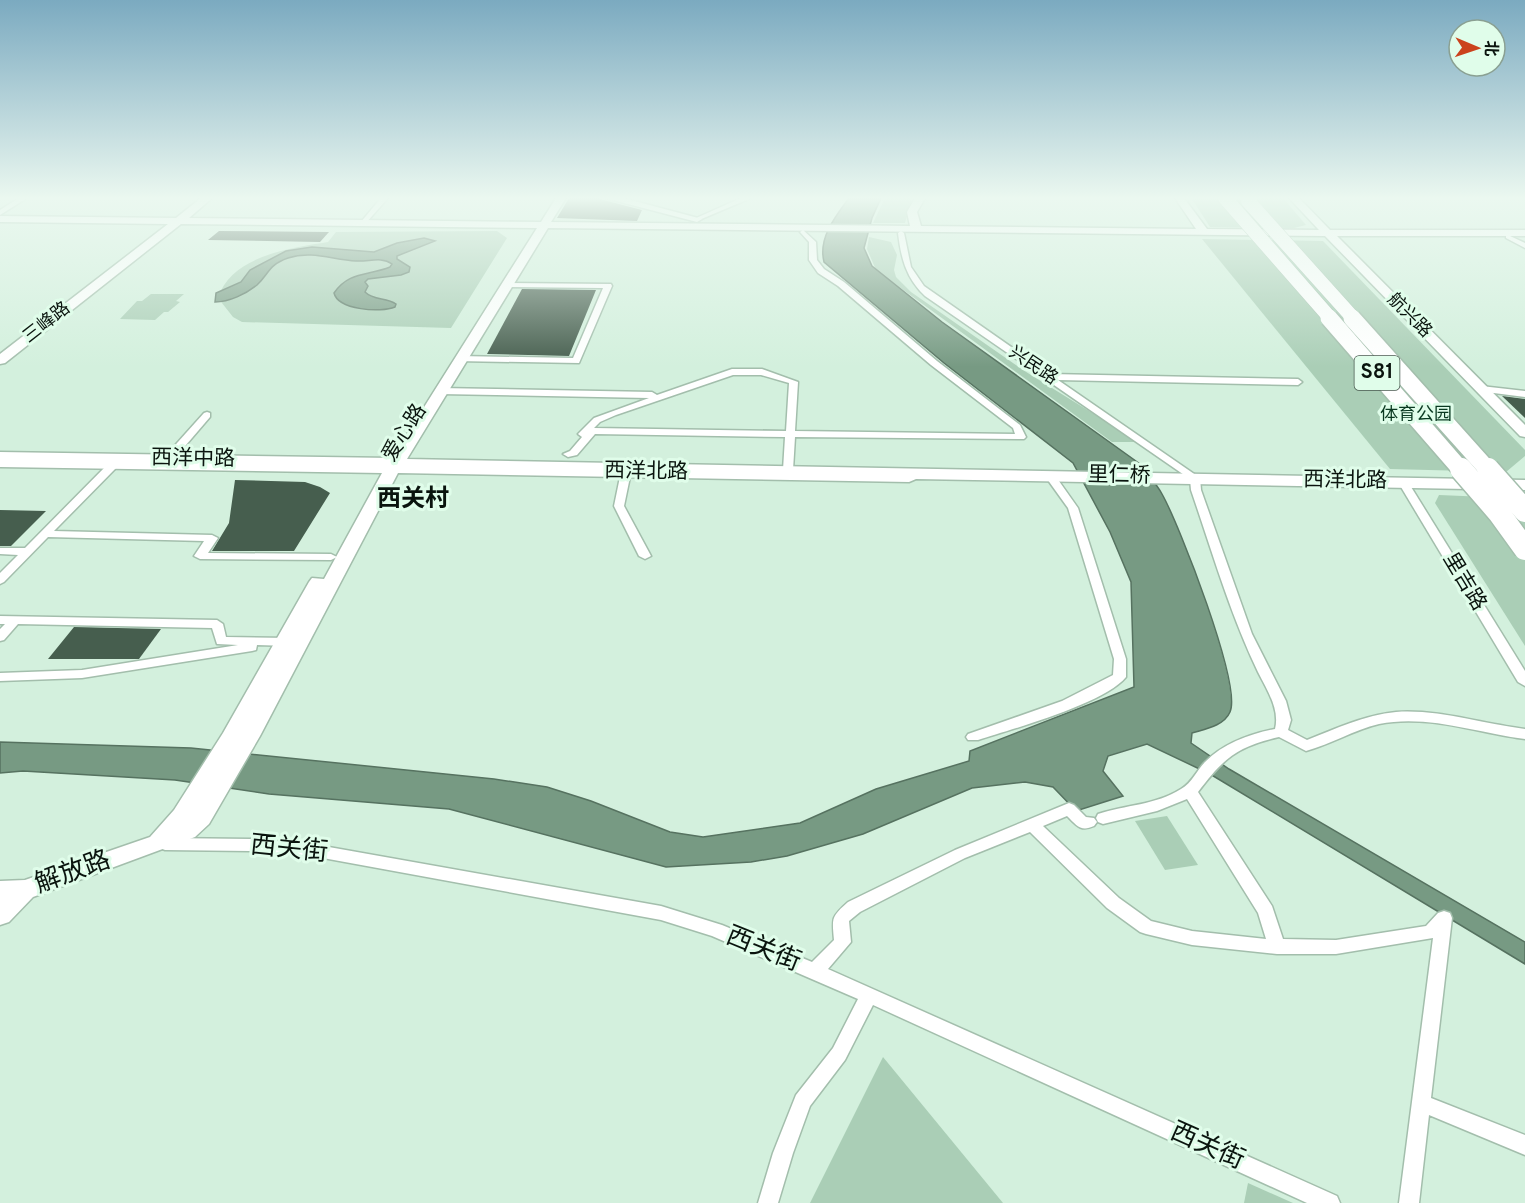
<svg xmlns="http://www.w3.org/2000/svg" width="1525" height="1203" font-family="Overpass,'Noto Sans SC',sans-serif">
<rect width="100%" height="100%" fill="#d3f0dd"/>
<g fill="#aaceb6">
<path d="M885,198H912L905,223H873Z"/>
<path d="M1283,198L1306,225L1294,228L1210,227L1192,199Z"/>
<path d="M497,231L507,238L451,328L242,322L233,317L218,298C231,256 290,248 328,242L336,232Z"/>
<path d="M869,237L891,242L897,255L894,270L896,277L911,292L1023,370L1139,442H1112L876,270L867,249Z"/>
<path d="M1202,239L1323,241L1525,450V456L1506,472L1390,469Z"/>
<path d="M151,294H184L176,301L180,302L168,312H164L155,320L120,319L137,301H142Z"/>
<path d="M1439,495L1511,498L1525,515V646L1435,503Z"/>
<path d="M1167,816L1198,865L1165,870L1135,821Z"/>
<path d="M883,1057L1003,1203H810Z"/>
<path d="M1248,1183L1293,1203H1244Z"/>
</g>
<g fill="#779a83" stroke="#567260" stroke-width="1.5">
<path d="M849,198H881L872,218L864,248L872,266L942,322L1140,464C1147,474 1156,483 1162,494C1179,524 1242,685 1230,712C1224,726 1205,729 1192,733L1191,743L1229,769L1525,942V964L1210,774L1147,744L1108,756L1103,771L1123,796L1076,811L1053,787L1025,782L972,788L863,834L787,856L751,862L666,867L449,809L269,794L175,780L23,771L0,773V742L191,748L494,779L547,787L591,801L670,832L703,837L800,823L876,789L969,761L970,751L1134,687L1131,582L1110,532L1073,463L944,363L824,262C818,238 835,217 849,198Z"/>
<path d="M424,238L435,241L397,256V259L410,267L409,272L401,275L368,279L365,282L368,286L365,292C374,301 386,297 396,304L395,307C381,313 338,310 334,293C349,271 368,276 390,267L392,264C381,256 369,262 356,261C333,260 312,250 288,258C268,265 269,274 257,285C246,294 229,302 215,302L216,293L241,282L250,270L286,251L312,247L374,252L397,243Z"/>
</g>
<g fill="#465e4e">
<path d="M569,198H596L642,210L637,221L557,218Z"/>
<path d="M219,231L329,232L320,242L208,240Z"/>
<path d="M522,289L596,290L569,356L487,354Z"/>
<path d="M1502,396L1525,399V418Z"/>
<path d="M235,480L305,482L320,487L330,493L294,551H212L229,523Z"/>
<path d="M0,510L46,511L11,546H0Z"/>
<path d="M74,627L161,629L139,659H48Z"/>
</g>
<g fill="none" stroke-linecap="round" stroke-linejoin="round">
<defs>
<g id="street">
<path d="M19,198H27L0,215V210Z"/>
<path d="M381,198H388L365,224H361V222Z"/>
<path d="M741,198H751L699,220L694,219Z"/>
<path d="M803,230L816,242L817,260L824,269L844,282L937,361L1020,425L1026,437L1024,439L795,437L793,470L788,473L783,470L785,437L595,434L577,455L568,457L563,454L570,451L582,437L578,434L594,418L649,398L440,394L435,391L440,388L652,392L657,395L732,369H762L798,382L795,431L1015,434L1013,428L931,365L838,286L818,273L809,260V242L800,232ZM733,375H761L789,383L786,431L594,428L600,422L616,415Z"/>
<path d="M901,231L904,233L911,267L924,286L1050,374L1298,379L1302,382L1298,385L1058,380L1200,478L1201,490L1252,634L1286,701L1291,720L1288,730L1307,740C1335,729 1365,715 1396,712C1439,709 1483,724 1525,729V739C1478,733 1427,714 1379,724C1354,730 1331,744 1306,751L1279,737C1236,747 1224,758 1198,792L1272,906L1283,939L1336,940L1426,926L1438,913L1444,911L1450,913L1452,918L1431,1098L1525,1135V1155L1429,1115L1419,1203H1399L1433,938L1336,954H1277L1192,945L1146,934L1140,932L1107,908L1030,832L965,858L860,912L849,921L851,942L828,969L1337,1196L1340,1203H1307L873,1005L845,1060L810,1106L793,1153L778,1203H758L773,1153L796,1095L833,1048L858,999L712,936L661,920L312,856L251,851L165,850L160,848L157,844L160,840L165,838L251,839L312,844L661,906L722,925L812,962L834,940C832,918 831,917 848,902L955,850L1069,803L1074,805L1086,817L1094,818L1097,822L1094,826C1081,832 1077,826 1067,816L1043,826L1119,898L1151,921L1192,931L1266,939L1258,913L1187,799L1157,811L1103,824L1098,822L1096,818L1098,814C1125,805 1156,805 1181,789C1192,783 1197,770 1205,762C1224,743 1250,734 1275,729C1280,709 1267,690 1258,672C1230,614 1212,551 1191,490L1190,479L925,296C906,278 901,258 898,233Z"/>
<path d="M1506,236H1510L1525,243V248L1506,238Z"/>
<path d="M504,283L611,284L612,286L579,363L456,361L455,359L459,356L573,358L603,288L507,287H504Z"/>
<path d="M1481,386L1525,391V397L1478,391V387Z"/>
<path d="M207,412L210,413V417L168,466H160V462L204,413Z"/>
<path d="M114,461L118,462V466L54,531L212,535L218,538L208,553L331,554L337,557L331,560L200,559L194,556L204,541L48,537L4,582L0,584V573L18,555L0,554V548H25L110,462Z"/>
<path d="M626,469L631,472L624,506L651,556L645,559L639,556L614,506L621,472Z"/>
<path d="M1050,473L1054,474L1078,508L1126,659V677C1104,704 1012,729 978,740H968L966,737L968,734L1062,701L1113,675L1114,659L1068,508L1045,476Z"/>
<path d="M1403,479L1408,482L1525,671V686L1518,682L1398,482Z"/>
<path d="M0,616L217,620L223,624L226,637L289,638L295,642L289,646L257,645L256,650L252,651L82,678L0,681V673L82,670L238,645L217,644L212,628L18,624L4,640L0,641V629L5,624H0Z"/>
</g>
<g id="secondary">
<path d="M201,198H212L189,218L541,222L556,198H566L551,222L910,226L907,212L915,198H925L917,212L921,226L1196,229L1175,198H1184L1207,229L1319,230L1289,198H1299L1330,230H1525V236H1337L1525,425V437L1520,436L1325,236L548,228L407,459L1525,480V490L916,479L909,482L398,473L260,736L209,824L195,837L33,897L9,922L0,925V881L25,880L150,837L174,810L223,733L309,582L312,578L324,579L382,473L0,467V452L392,458L537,228L181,224L5,363L0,364V354L168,224L0,222V216L176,218Z"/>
<path d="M605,198H623L702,219L697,222Z"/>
</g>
</defs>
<use href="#street" stroke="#a3beac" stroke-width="3"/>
<use href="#secondary" stroke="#a3beac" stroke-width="3"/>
<use href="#street" fill="#fff" fill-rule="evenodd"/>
<use href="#secondary" fill="#fff" fill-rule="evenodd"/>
<defs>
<g id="highway-bridge-far2">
<path d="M1225,198L1331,319"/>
<path d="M1248,201L1354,319"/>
</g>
<g id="highway-bridge-far1">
<path d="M1329,318L1462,471"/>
<path d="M1352,318L1489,471"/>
</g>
<g id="highway-bridge">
<path d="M1461,469L1499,513L1525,549"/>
<path d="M1488,469L1525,511"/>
</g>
</defs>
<use href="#highway-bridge-far2" stroke="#a3beac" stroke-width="15" stroke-linecap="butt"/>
<use href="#highway-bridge-far1" stroke="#a3beac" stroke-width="20" stroke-linecap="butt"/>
<use href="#highway-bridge" stroke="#a3beac" stroke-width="25" stroke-linecap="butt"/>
<use href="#highway-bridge-far2" stroke="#fff" stroke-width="14"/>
<use href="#highway-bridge-far1" stroke="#fff" stroke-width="17"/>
<use href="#highway-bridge" stroke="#fff" stroke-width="22"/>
</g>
<linearGradient id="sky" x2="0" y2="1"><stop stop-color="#7baac0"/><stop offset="0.54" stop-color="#ebf8f0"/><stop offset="1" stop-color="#ebf8f0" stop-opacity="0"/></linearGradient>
<rect width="1525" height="367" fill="url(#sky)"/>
<g text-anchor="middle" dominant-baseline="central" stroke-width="6" stroke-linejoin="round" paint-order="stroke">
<g font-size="18" fill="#0a140e" stroke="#e0fdea">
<text transform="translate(1409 316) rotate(45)">航兴路</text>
<text transform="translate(47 323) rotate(-38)">三峰路</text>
<text transform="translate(1033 366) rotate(34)">兴民路</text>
</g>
<g font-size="18" fill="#0a3921" stroke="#e0fdea">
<text x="1416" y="415">体育公园</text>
</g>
<rect fill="#e0fdea" stroke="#4a5a50" stroke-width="1.5" x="1354.5" y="356" width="45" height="34" rx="4.5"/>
<g font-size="20" font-weight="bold" fill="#0a140e">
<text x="1377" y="373">S81</text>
</g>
<g font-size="21" fill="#0a140e" stroke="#e0fdea">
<text transform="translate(405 433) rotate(-58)">爱心路</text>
<text transform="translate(193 459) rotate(1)">西洋中路</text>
<text transform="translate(646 472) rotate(1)">西洋北路</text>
<text transform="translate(1119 476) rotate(1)">里仁桥</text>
<text transform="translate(1345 481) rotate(1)">西洋北路</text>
<text transform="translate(1464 582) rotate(59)">里吉路</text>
</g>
<g font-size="24" font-weight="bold" fill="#0a140e" stroke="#e0fdea">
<text x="413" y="500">西关村</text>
</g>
<g font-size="26" fill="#0a140e" stroke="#e0fdea">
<text transform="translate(289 850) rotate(6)">西关街</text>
<text transform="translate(73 873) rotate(-20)">解放路</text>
<text transform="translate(763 950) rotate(22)">西关街</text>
<text transform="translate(1207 1147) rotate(24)">西关街</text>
</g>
</g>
<g transform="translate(1477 48) rotate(92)"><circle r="28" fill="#e0fdea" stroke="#8aa092" stroke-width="1.5"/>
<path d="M0-4.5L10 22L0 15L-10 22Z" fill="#cb421c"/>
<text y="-9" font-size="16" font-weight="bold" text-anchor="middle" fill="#0a140e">北</text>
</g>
</svg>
